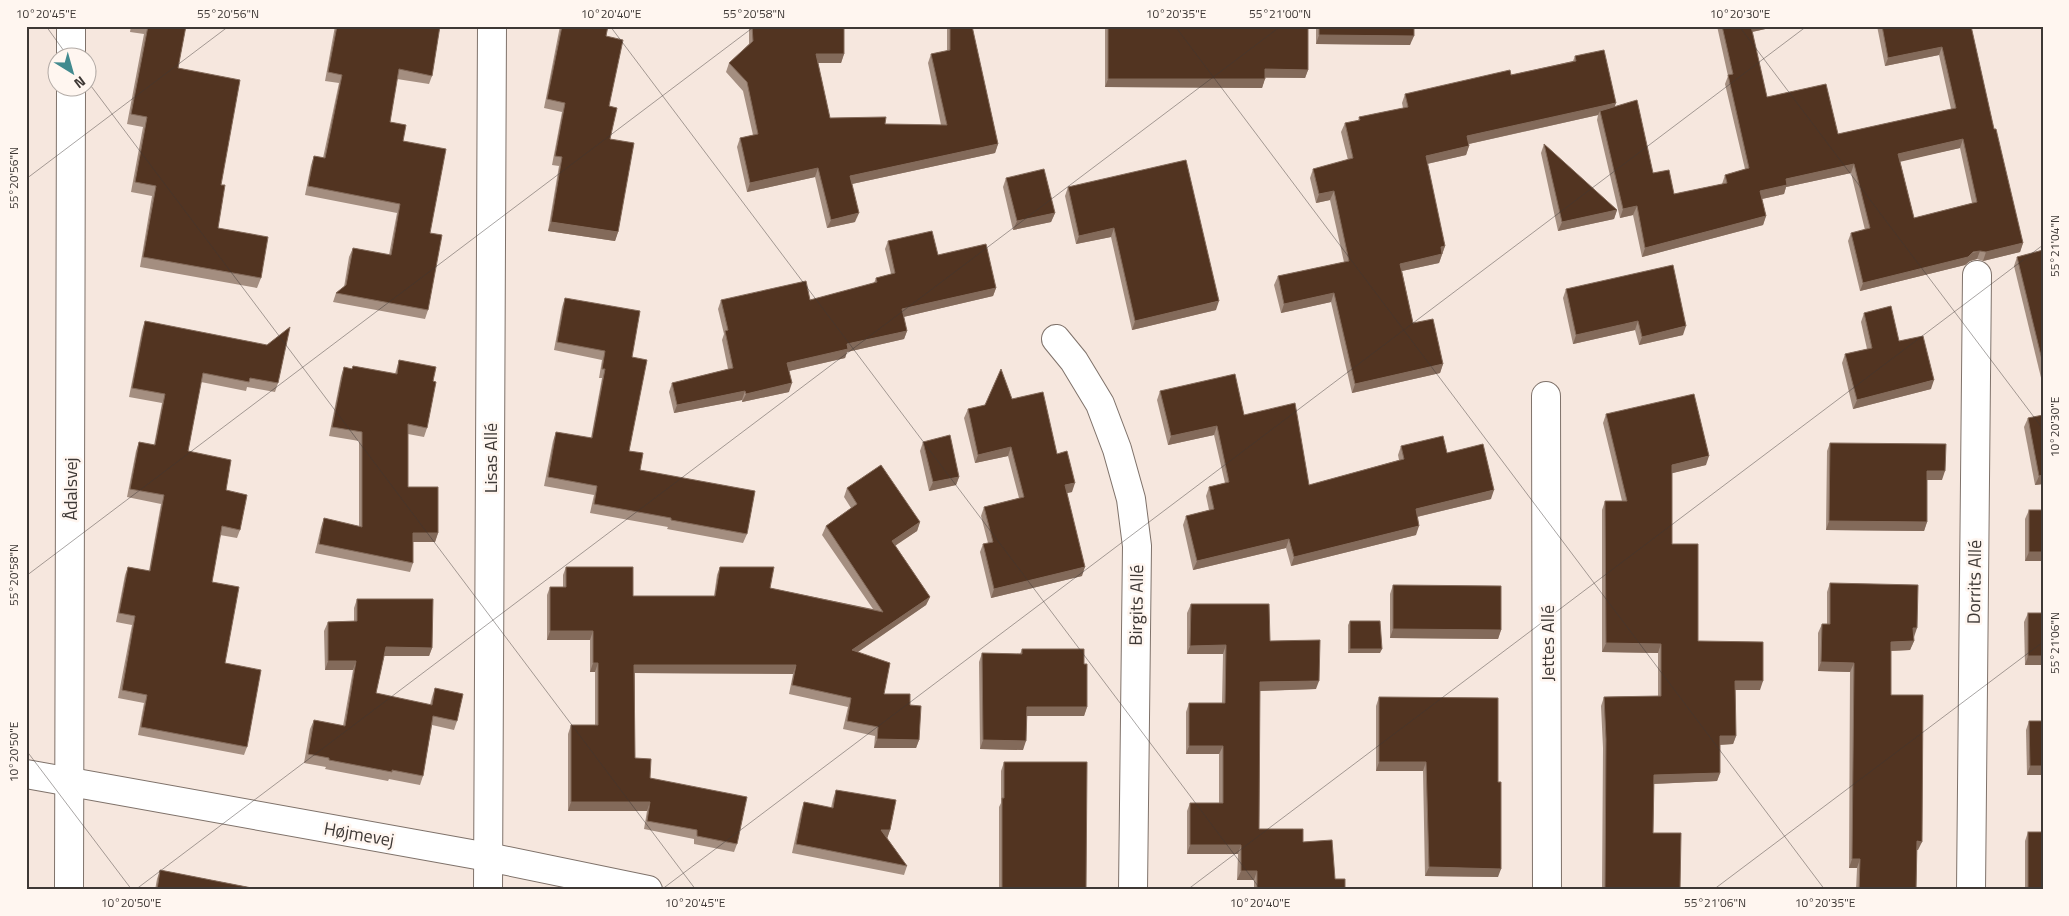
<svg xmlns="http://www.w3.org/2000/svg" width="2069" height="916" font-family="'Titillium Web',sans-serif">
<rect width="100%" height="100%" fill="#f6e7de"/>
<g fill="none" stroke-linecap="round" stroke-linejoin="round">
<defs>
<g id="street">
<path d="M71,58V26"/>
<path d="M1056,339L1074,361L1100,404L1117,449L1131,499L1137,546L1133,890"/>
<path d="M1546,396L1547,890"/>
<path d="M26,774L488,857L648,890"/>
<path d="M69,890L71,88"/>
<path d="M488,890L492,26"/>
<path d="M1971,890L1977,275"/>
</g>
</defs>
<use href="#street" stroke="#7f726a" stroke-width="30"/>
<use href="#street" stroke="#fff" stroke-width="28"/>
</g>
<g fill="#a48e80" fill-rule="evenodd">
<path d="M131,26H186L178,68L221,185L218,228L261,278L257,288L140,267L152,196L131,192L143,127L127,124L144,34L130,32Z"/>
<path d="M335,26H440L432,76L429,84L397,79L390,122L403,141L430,233L428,310L425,319L333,302L336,293L344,287L349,257L353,248L389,255L397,213L305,195L311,165L314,156L323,158L339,83L325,81Z"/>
<path d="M560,26H608L606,36L610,139L618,232L615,241L548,231L559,166L552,165L562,112L544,108Z"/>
<path d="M749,26H844V54L841,63H818L830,118L885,124L941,125L928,63L931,54L947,51V26H972L998,144L995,153L852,184L855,222L827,228L815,177L747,192L737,147L740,138L753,135L743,91L726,72L729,63L749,44Z"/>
<path d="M1105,26H1266L1308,70L1305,78H1265L1262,88L1105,87Z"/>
<path d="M1316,26H1414L1410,45L1316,44Z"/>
<path d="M1717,26H1779L1752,32L1767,97L1838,134L1951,109L1939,55L1885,66L1877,26H1971L1994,129L2023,243L2020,252L1983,261L1977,259L1970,261L1965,265L1860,291L1848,241L1851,233L1865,230L1851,173L1786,187L1784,194L1762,199L1766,216L1763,225L1642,257L1633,215L1620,218L1597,120L1598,115L1469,144V146L1466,155L1427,164L1445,246L1439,263L1402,271L1413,323L1443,364L1440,373L1352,393L1331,302L1281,313L1274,285L1278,276L1344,262L1330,200L1316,203L1310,178L1313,169L1348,160L1341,132L1345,123L1358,121L1359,117L1403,108L1402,103L1405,94L1511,75L1573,61L1575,56L1615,107L1653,173L1674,194L1722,184L1725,175L1745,169L1725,84L1728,76ZM1960,148L1972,203L1914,218L1900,161Z"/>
<path d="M1544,144L1617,210L1614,219L1558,231L1541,153Z"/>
<path d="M1006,178L1055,213L1051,222L1013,230L1003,187Z"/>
<path d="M1068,187L1216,310L1132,330L1111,237L1076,244L1065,196Z"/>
<path d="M888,241L938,255L996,288L993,296L903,317L907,331L904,339L847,352L845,358L789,371V392L742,402V400L674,413L669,392L672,383L728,369L722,340L724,334L718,309L721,300H810L874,283L876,278L891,274L885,249Z"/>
<path d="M2043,250V386L2014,266L2017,257Z"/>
<path d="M1566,289L1683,335L1639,345L1635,330L1573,344L1563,298Z"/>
<path d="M565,298L632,357L629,451L640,470L747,534L743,543L667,529L668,527L590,513L594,495L544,486L553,441L556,432L591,438L602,378H599L602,360L554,350L562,307Z"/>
<path d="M1864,313L1899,341L1931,389L1853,409L1842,363L1845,354L1867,349L1861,322Z"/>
<path d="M145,321L278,383L275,392L247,387L246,391L201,382L188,451L226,490L240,530L237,538L220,535L212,582L225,663L247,747L244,755L138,735L144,703L118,698L132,625L116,622L125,575L128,567L149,571L161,504L127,497L136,451L139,442L154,445L162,403L129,397L142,330Z"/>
<path d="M399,360L433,381L427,428L424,437L408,434V487L438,533L435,542H413V563L410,572L315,553L321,527L324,518L359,527V441L329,436L341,376L344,367L352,369L353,366L395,374Z"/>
<path d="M2043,390V406L2041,396Z"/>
<path d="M1160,391L1244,415L1309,485L1399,460L1398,455L1401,446L1447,453L1491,499L1417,517L1416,535L1291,566L1286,548L1193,570L1183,525L1186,516L1209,510L1206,496L1209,487L1225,483L1214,435L1168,445L1157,400Z"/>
<path d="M1012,399L1057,454L1072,492L1067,493L1082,576L991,598L980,552L983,544L988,543L981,516L984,507L1019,498L1008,456L975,463L964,418L968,409Z"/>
<path d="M1606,414L1706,465L1672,473V544L1698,641L1760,690H1735L1736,736L1733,744L1720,745V773L1717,781L1654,784L1653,833L1680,890H1602L1603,748L1601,706L1604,697L1658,696V653L1602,652V510L1605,501H1622L1603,423Z"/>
<path d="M2028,418L2043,484L2035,485L2024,427Z"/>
<path d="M923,442L959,477L956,485L929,491L920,451Z"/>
<path d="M1830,443L1942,480H1927V522L1924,531L1826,530L1827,451Z"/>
<path d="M847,488L920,522L917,531L895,545L930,597L926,605L858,652L884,694L910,705L919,740L916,748H874L875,736L843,729L848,707L789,694L793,674L635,673V758L650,778L737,844L734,852L694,844V839L644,829L647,811H568V734L571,725H595V672H590V640H547V595L550,587H563V575L566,567L633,596H714L717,575L720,567L770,588L873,609L822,535L826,526L851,508L844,497Z"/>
<path d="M2029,510L2043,561H2025V519Z"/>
<path d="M1830,583L1914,637H1913L1914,641L1910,650L1891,651V695L1918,850H1917L1916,890H1856L1857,868H1849L1850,672L1818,671V633L1822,624H1827V592Z"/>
<path d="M1393,585L1501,630L1498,639L1390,638V594Z"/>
<path d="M357,599L432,648L429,656H384L376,693L430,705L432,697L435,688L457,721L454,730L432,725L423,776L420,785L389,779L388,781L325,769L326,767L304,763L310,729L314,720L343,726L353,670H325L324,631L328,622L354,621V608Z"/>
<path d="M1191,604L1270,641L1316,689L1260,691L1259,829L1303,842L1345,890H1254V880H1237L1238,854H1187V811L1190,803H1219V754H1186V712L1189,703H1222L1223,654H1187V613Z"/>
<path d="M2028,613H2043V665H2025L2024,622Z"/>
<path d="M1350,621L1380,653H1348V625Z"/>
<path d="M1022,649L1084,664L1087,707L1084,716H1027L1023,750L980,749L979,662L982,653L1020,654Z"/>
<path d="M1379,697L1498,698V877L1425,876L1423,771H1376V706Z"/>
<path d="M2029,721H2043V775H2027L2026,730Z"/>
<path d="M1004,762L1086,890H999V807L1001,803V771Z"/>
<path d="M836,790L890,830L887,838L907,866L904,875L792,853L801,811L804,802L831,808L833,799Z"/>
<path d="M2028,832L2043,890H2025V841Z"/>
<path d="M160,870L262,890H155L157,879Z"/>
</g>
<g fill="#836a5a">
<path d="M1750,26H1779L1747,33Z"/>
<path d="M1319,35L1414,36L1410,45L1316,44Z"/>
<path d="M1942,47L1939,55L1885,66L1888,58Z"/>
<path d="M816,54H844L841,63H812Z"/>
<path d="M1265,69L1308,70L1305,78L1262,77Z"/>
<path d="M1108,79H1265L1262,88L1105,87Z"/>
<path d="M1616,103L1613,112L1600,111L1598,115L1464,145L1467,136Z"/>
<path d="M1963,139L1960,148L1895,163L1898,154Z"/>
<path d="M998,144L995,153L847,185L850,176Z"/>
<path d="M1469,146L1466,155L1422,165L1426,156Z"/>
<path d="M1854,164L1851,173L1786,187L1784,194L1757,200L1760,191L1786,179Z"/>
<path d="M818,168L815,177L747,192L750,183Z"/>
<path d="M1334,191L1330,200L1316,203L1319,194Z"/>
<path d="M1637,206L1633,215L1620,218L1623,209Z"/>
<path d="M1617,210L1614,219L1558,231L1562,222Z"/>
<path d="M859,213L855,222L827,228L831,220Z"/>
<path d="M1055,213L1051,222L1013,230L1017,221Z"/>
<path d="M1766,216L1763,225L1642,257L1645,248Z"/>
<path d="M551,222L618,232L615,241L548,231Z"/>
<path d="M1114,228L1111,237L1076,244L1079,236Z"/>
<path d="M2023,243L2020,252L1983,261L1986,252Z"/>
<path d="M1445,246L1439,263L1397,272L1400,264Z"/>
<path d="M1980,251L1977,259L1970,261L1965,265L1860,291L1863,283Z"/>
<path d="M996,288L993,296L899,318L902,309Z"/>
<path d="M1334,293L1331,302L1281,313L1284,304Z"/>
<path d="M1219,301L1216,310L1132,330L1135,321Z"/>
<path d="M1638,321L1635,330L1573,344L1576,335Z"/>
<path d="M1686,326L1683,335L1639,345L1642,337Z"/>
<path d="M907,331L904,339L847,352L845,358L784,372L787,363L847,344Z"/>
<path d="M1443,364L1440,373L1352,393L1355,384Z"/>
<path d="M1934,380L1931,389L1853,409L1857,400Z"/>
<path d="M792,383L789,392L742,402L746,394Z"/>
<path d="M745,391L742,400L674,413L677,405Z"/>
<path d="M1217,426L1214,435L1168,445L1171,436Z"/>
<path d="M1011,447L1008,456L975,463L978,455Z"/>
<path d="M1709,456L1706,465L1669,474L1672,465Z"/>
<path d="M1927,471H1945L1942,480H1924Z"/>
<path d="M2043,475V484L2035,485L2039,476Z"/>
<path d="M959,477L956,485L929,491L933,482Z"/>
<path d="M1075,483L1072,492L1062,494L1065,485Z"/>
<path d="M1494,490L1491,499L1412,518L1416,509Z"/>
<path d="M1829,521L1927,522L1924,531L1826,530Z"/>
<path d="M920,522L917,531L889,550L892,541Z"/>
<path d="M1419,526L1416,535L1291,566L1294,557Z"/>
<path d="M413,533H438L435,542H410Z"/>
<path d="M1289,539L1286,548L1193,570L1197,561Z"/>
<path d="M2029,552H2043V561H2025Z"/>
<path d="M1085,567L1082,576L991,598L994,589Z"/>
<path d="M930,597L926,605L849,658L852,650Z"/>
<path d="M1913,628H1917L1914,637H1909Z"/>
<path d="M1393,629L1501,630L1498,639L1390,638Z"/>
<path d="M550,631H593L590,640H547Z"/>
<path d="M1914,641L1910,650L1888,651L1891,642Z"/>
<path d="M1606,643L1661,644L1658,653L1602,652Z"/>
<path d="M1226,645L1223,654H1187L1190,646Z"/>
<path d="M386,647L432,648L429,656H382Z"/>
<path d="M1350,649H1382L1380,653H1348Z"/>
<path d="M2028,656H2043V665H2025Z"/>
<path d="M328,661H356L353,670H325Z"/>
<path d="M1821,662L1854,663L1850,672L1818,671Z"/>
<path d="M593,663H598L595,672H590Z"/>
<path d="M634,665H796L793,674L631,673Z"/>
<path d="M1319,681L1316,689L1257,691L1260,682Z"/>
<path d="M1735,681H1763L1760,690H1732Z"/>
<path d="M1027,707H1087L1084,716H1023Z"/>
<path d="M1720,736H1736L1733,744L1716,745Z"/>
<path d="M877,739L919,740L916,748H874Z"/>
<path d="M983,740L1026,741L1023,750L980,749Z"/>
<path d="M1189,746H1223L1219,754H1186Z"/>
<path d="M1379,762H1426L1423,771H1376Z"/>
<path d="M2030,766H2043V775H2027Z"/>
<path d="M1720,773L1717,781L1651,784L1654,775Z"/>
<path d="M571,802H650L647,811H568Z"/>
<path d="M881,830H890L887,839Z"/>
<path d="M1917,841L1922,842L1918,850H1914Z"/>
<path d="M1190,845H1241L1238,854H1187Z"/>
<path d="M1852,859H1860L1857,868H1849Z"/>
<path d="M1429,867L1501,869L1498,877L1425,876Z"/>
<path d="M1241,871H1257L1254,880H1237Z"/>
</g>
<g fill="#523421" stroke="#836a5a" fill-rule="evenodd">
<path d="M148,26H186L178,68L240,80L221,185H225L218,228L268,237L261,278L143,257L156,186L135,182L147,117L131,114Z"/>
<path d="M337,26H440L432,76L399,69L390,122L406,125L403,141L446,149L430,233L442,235L428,310L336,293L346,285L353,248L391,255L400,204L308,186L314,156L325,158L342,75L328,72Z"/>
<path d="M562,26H608L606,36L623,40L609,106L617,108L610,139L634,143L618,232L551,222L562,157L555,156L565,103L547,99Z"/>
<path d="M752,26H844V54H816L830,118L886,117L885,124L947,125L931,54L950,50V26H972L998,144L850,176L859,213L831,220L818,168L750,183L740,138L758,134L747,82L729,63L753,41Z"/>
<path d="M1108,26H1266V27H1308V70L1265,69V79H1108Z"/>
<path d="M1319,26H1414V36L1319,35Z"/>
<path d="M1722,26H1751L1767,97L1826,84L1838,134L1956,108L1942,47L1888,58L1882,26H1971L1994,129H1996L2023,243L1986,252L1980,251L1973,252L1968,257L1863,283L1851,233L1870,228L1854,164L1786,179L1787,185L1760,191L1766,216L1645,248L1637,206L1623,209L1600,111L1637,100L1653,173L1669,170L1674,194L1727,183L1725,175L1749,168L1728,75L1733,74ZM1963,139L1977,202L1914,218L1898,154Z"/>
<path d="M1604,50L1616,103L1467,136L1469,146L1426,156L1445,246L1441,247L1442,254L1400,264L1413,323L1433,319L1443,364L1355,384L1334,293L1284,304L1278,276L1349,261L1334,191L1319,194L1313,169L1353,158L1345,123L1360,120L1359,117L1408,107L1405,94L1510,70L1511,75L1576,61L1575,56Z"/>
<path d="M1544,144L1617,210L1562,222Z"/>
<path d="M1186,160L1219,301L1135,321L1114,228L1079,236L1068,187Z"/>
<path d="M1044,169L1055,213L1017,221L1006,178Z"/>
<path d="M932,231L938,255L986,244L996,288L902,309L907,331L847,344L848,349L787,363L792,383L746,394L745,391L677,405L672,383L733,368L725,331L728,330L721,300L806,281L810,300L877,282L876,278L895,273L888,241Z"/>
<path d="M2043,250V364L2017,257Z"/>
<path d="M1673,265L1686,326L1642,337L1638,321L1576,335L1566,289Z"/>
<path d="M565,298L640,311L632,357L647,360L629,451L643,453L640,470L755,491L747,534L671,520V518L594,504L597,486L548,477L556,432L592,438L605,369H602L605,351L557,342Z"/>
<path d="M1891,306L1899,341L1923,336L1934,380L1857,400L1845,354L1872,348L1864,313Z"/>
<path d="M145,321L267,345L290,327L278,383L250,378L249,382L203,373L188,451L231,460L226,490L247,495L240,530L222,526L212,582L239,587L225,663L261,670L247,747L141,727L147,695L122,690L135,616L119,613L128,567L150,571L164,495L130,489L139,442L155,445L165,394L132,388Z"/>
<path d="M399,360L436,367L433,381L436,382L427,428L408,424V487H438V533H413V563L319,544L324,518L362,527V432L332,427L344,367L352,369L353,366L397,374Z"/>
<path d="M1001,369L1012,399L1043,392L1057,454L1067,451L1075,483L1065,485L1085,567L994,589L983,544L993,542L984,507L1024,497L1011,447L978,455L968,409L985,405Z"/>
<path d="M1235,374L1244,415L1295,403L1309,485L1404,459L1401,446L1443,436L1447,453L1483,444L1494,490L1416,509L1419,526L1294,557L1289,539L1197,561L1186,516L1214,509L1209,487L1229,482L1217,426L1171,436L1160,391Z"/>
<path d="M1694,394L1709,456L1672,465V544H1698V641L1763,642V681H1735L1736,736H1720V773L1654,775L1653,833H1681L1680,890H1605L1606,739L1604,697L1661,696V644L1606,643L1605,501H1627L1606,414Z"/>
<path d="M2043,415V475L2039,476L2028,418Z"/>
<path d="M950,435L959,477L933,482L923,442Z"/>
<path d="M1830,443L1946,444L1945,471H1927V522L1829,521Z"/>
<path d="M881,465L920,522L892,541L930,597L852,650L890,663L884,694H910V705L921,706L919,740L877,739L878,727L847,721L851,698L792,685L796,665H634L635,758L651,759L650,778L747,797L737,844L697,836V830L647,821L650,802H571V725H598V663H593V631H550V587H566V567H633V596H715L720,567H774L770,588L883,612L826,526L857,504L847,488Z"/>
<rect x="2029" y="510" width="14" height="42"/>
<path d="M1830,583L1918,585L1917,628H1913L1914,641L1891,642V695H1923L1922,842L1917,841L1916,890H1859L1860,859H1852L1854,663L1821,662L1822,624H1830Z"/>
<path d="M1393,585L1501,586V630L1393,629Z"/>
<path d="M357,599H433L432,648L386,647L376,693L432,705L435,688L463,694L457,721L433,716L423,776L392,770V772L329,760V758L308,754L314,720L345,726L356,661H328V622L357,621Z"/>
<path d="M1191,604H1269L1270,641L1320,640L1319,681L1260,682L1259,829H1303V842L1332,840L1335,879H1345V890H1257V871H1241V845H1190V803H1223V746H1189V703H1225L1226,645L1190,646Z"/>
<rect x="2028" y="613" width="15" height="43"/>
<path d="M1350,621H1380L1382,649H1350Z"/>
<path d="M1022,649H1084V664H1087V707H1027L1026,741L983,740L982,653L1022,654Z"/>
<path d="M1379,697L1498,698V782H1501V869L1429,867L1426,762H1379Z"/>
<path d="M2029,721H2043V766H2030Z"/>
<path d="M1004,762H1087L1086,890H1002V798H1004Z"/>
<path d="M836,790L896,800L890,830H881L907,866L796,844L804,802L833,808Z"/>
<rect x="2028" y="832" width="15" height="58"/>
<path d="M160,870L262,890H157Z"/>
</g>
<path fill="none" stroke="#3e3835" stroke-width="1" stroke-opacity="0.45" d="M46,26L69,58M610,26L1261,890M1175,26L1825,890M1739,26L2043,429M88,82L696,890M26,179L229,26M26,576L755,26M26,750L132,890M135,890L1281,26M661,890L1807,26M1187,890L2043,245M1713,890L2043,642"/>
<g text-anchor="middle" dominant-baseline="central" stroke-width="5" stroke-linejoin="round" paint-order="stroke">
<g font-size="18" fill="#3e3835" stroke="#fff6f0">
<text transform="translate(490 458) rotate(-90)">Lisas Allé</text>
<text transform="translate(70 489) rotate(-90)">Ådalsvej</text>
<text transform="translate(1974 582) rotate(-89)">Dorrits Allé</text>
<text transform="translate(1136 605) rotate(-89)">Birgits Allé</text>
<text transform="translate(1547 643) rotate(-90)">Jettes Allé</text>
<text transform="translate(359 834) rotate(10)">Højmevej</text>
</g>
</g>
<rect width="2069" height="916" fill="none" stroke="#fff6f0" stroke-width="55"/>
<g transform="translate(72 72) rotate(143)"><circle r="24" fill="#fff6f0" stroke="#b2aaa5"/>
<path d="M0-4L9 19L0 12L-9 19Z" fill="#428a8f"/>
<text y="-8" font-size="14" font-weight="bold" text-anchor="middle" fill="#3e3835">N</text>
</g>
<rect x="28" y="28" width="2014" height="860" fill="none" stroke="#3e3835" stroke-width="2"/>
<g font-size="12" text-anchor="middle" fill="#3e3835">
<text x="46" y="18">10°20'45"E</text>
<text x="228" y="18">55°20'56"N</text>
<text x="611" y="18">10°20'40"E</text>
<text x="754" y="18">55°20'58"N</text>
<text x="1176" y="18">10°20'35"E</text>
<text x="1280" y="18">55°21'00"N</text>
<text x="1740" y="18">10°20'30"E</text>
<text transform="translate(14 178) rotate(-90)" y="4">55°20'56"N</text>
<text transform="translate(2055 246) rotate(-90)" y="4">55°21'04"N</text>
<text transform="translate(2055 427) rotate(-90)" y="4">10°20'30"E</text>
<text transform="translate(14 575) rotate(-90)" y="4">55°20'58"N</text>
<text transform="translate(2055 643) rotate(-90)" y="4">55°21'06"N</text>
<text transform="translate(14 752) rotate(-90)" y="4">10°20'50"E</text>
<text x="131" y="907">10°20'50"E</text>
<text x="695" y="907">10°20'45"E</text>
<text x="1260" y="907">10°20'40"E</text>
<text x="1715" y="907">55°21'06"N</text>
<text x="1825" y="907">10°20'35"E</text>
</g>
</svg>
